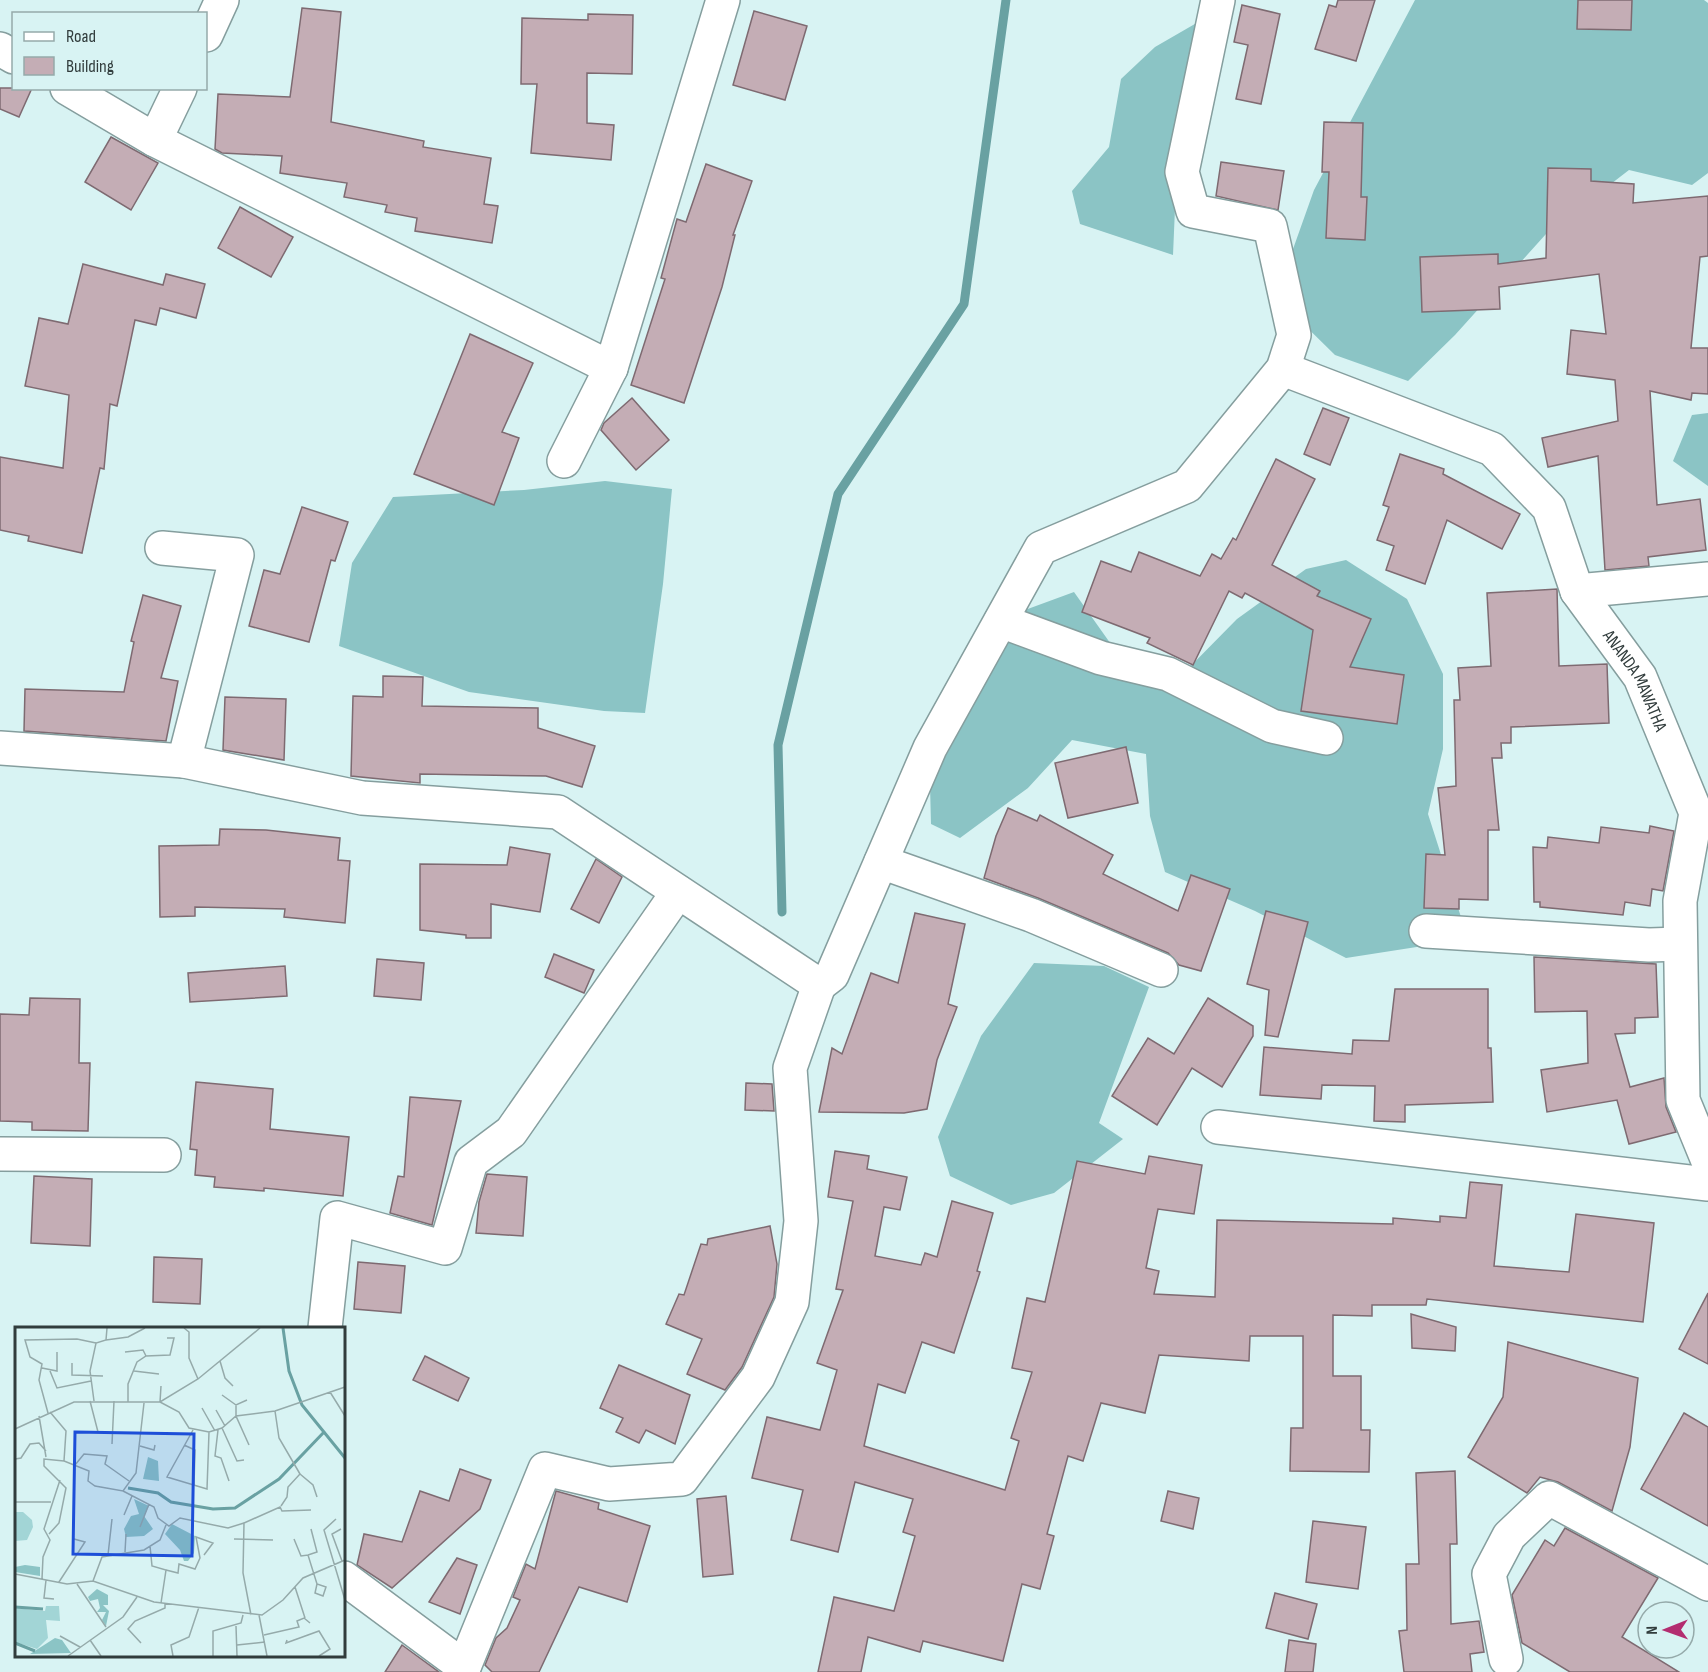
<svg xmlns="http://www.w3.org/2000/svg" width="1708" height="1672" font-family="'Sofia Sans Condensed',sans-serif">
<rect width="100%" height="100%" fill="#d8f3f3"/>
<g fill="#8bc4c5">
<path d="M1415,0H1704L1708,3V173L1692,185L1629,170L1546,234L1455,335L1408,381L1335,355L1276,297L1314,190Z"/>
<path d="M1200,21L1176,185L1173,255L1080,224L1072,191L1109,147L1121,79L1155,47Z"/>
<path d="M1708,413V486L1673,461L1692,415Z"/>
<path d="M605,481L672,489L663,584L645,713L604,711L469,692L339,646L352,563L393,497L524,490Z"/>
<path d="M1346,560L1407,599L1443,674V749L1428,814L1468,939L1346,958L1255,911L1165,872L1150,816L1146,754L1072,740L1028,788L960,838L931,824L930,785L1025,610L1074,592L1125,664L1171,686L1237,619L1306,569Z"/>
<path d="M1034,963L1104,966L1149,987L1099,1123L1123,1139L1054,1193L1011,1205L950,1176L938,1137L981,1036Z"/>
</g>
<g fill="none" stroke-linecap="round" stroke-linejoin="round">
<path stroke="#69a1a2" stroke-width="9" d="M782,912L778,745L838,494L964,304L1006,0"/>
</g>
<g fill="#c4adb5" stroke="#7e6a71" stroke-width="1.5">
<path d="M1338,0H1375L1356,61L1315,49L1329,5L1336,7Z"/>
<path d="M1578,0H1632L1631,30L1577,29Z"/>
<path d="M1242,5L1280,14L1261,104L1236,99L1248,45L1234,42Z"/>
<path d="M302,8L341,12L331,122L424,141L423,147L491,158L484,204L498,206L492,243L415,231L417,218L385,212L387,205L344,197L347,183L280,173L282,156L222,153L215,149L218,94L290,97Z"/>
<path d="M754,11L807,26L785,100L733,85Z"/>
<path d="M588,14L633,15L632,74L587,73V123L614,125L611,160L531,153L537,84H521L522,18L588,20Z"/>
<path d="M0,88H32L19,117L0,109Z"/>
<path d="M1324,122L1363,123L1361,197H1367L1365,240L1326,238L1329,172H1322Z"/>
<path d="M111,137L158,163L131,210L85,182Z"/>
<path d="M1221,162L1284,171L1278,210L1216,196Z"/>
<path d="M706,164L752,181L733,235H735L722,287L684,403L631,385L665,279L661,278L677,219L686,222Z"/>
<path d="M1548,168L1591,169V181L1634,184L1633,203L1708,196V256L1700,257L1691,348H1708V394L1692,393L1691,400L1650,391L1657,505L1700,499L1706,550L1648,557L1649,566L1605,570L1598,456L1548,467L1542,438L1618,421L1615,380L1567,374L1571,330L1606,334L1599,274L1499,287L1500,309L1422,312L1420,257L1498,254V264L1546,258Z"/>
<path d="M240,207L293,237L271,277L218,248Z"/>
<path d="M83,264L163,285L166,274L205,284L196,318L160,308L156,325L135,320L117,406L110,404L104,469L100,468L82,553L28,541L29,536L0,530V457L63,468L69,395L25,386L39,318L68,324Z"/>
<path d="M470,334L533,363L502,432L519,438L494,505L414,474Z"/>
<path d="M632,398L669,440L636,470L601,430L604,423Z"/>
<path d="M1323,408L1349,418L1330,465L1304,454Z"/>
<path d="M1400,454L1444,469L1443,474L1520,514L1502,549L1447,520L1425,584L1386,570L1394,546L1377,540L1389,507L1383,505Z"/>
<path d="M1276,459L1315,479L1272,565L1320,591L1317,596L1371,619L1350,667L1404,675L1397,724L1301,711L1313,630L1245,593L1242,598L1229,591L1193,665L1147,643L1150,638L1082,612L1101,561L1131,572L1139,552L1200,576L1212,554L1221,559L1233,538L1236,540Z"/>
<path d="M302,507L348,522L335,561L331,560L309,642L249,626L264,570L280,574Z"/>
<path d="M1557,589L1559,666L1607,664L1609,723L1511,727V743H1501L1502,758H1492L1499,830H1488V900L1459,899V909L1424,908L1426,854L1445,855L1438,788L1456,786L1454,700H1460L1458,668L1491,666L1487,593Z"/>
<path d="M143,595L181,606L161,678L178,681L166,741L24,731L25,689L124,692L134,642L131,641Z"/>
<path d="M383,676L423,677L422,706L538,708V728L595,746L582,787L546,776L420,774V783L351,776L353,696L383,697Z"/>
<path d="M225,697L286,699L284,760L223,750Z"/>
<path d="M1126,747L1138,803L1068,818L1055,763Z"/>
<path d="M1008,808L1037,821L1040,815L1113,855L1103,874L1178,911L1191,875L1230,889L1201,971L1179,965L1168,953L1038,898L984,878L996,836Z"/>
<path d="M1650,826L1674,831L1663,891L1652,889L1650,906L1625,902L1623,915L1540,907V902H1534L1533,847L1547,848L1548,837L1599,843L1601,827L1649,833Z"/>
<path d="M220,829L266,830L340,838L338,860L350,861L345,923L284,917L285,909L195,907V916L160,917L159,846L219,845Z"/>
<path d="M510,847L550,854L540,912L491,904V938H466V935L420,930V864L507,865Z"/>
<path d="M596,859L622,877L599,923L571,909Z"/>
<path d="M1266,911L1308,922L1278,1037L1265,1035L1269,990L1247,984Z"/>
<path d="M915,913L965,924L948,1004L957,1007L937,1060L927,1109L904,1113L819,1112L832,1048L842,1054L871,973L898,983Z"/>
<path d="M554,954L594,970L584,993L545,977Z"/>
<path d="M1534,957L1656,964L1658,1017L1635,1018V1033L1615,1034L1630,1087L1664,1078L1666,1107L1676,1132L1629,1144L1617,1100L1547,1112L1541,1070L1588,1063L1587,1011L1535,1012Z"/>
<path d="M377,959L424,963L421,1000L374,996Z"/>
<path d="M285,966L287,996L190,1002L188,973Z"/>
<path d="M1395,989H1488V1048H1491L1493,1102L1405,1105V1122L1374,1121L1375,1086L1322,1085L1321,1099L1260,1095L1264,1047L1352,1054L1353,1040L1389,1041Z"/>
<path d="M30,998L80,999L79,1063H90L88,1131L32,1130V1122L0,1121V1014L29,1015Z"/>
<path d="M1208,998L1253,1026V1036L1222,1087L1192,1068L1157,1125L1112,1096L1148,1038L1174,1054Z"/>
<path d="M196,1082L273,1089L270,1129L349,1137L343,1196L264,1188V1191L214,1187L215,1177L195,1175L197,1150L190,1149Z"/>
<path d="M746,1083L772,1084L774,1111L745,1110Z"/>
<path d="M410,1097L461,1101L432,1225L390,1213L398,1176L404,1177Z"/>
<path d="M835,1151L869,1156L867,1169L907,1177L900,1210L884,1207L875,1256L921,1265L925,1253L937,1257L952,1201L993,1213L977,1271L980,1272L954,1353L922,1342L905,1393L878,1384L864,1446L1005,1490L1019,1441L1011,1438L1032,1372L1012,1368L1027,1298L1045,1302L1077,1161L1145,1174L1149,1156L1202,1165L1194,1214L1158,1209L1146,1268L1159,1271L1154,1294L1215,1297L1217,1220L1393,1224V1218L1440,1222V1216L1466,1218L1470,1182L1502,1185L1494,1266L1569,1272L1576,1214L1654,1223L1643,1322L1427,1299L1426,1305H1372V1316L1333,1315V1376H1361V1430H1370L1369,1472L1290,1471L1291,1428H1303V1336H1250L1249,1361L1159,1355L1145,1413L1101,1403L1083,1461L1068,1456L1047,1534L1054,1536L1040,1589L1022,1584L1003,1661L923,1641L920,1652L868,1637L861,1672H818L834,1597L894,1611L915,1536L903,1532L913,1499L855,1482L838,1552L791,1540L803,1490L752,1478L767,1417L820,1430L837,1370L817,1363L843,1290L836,1289L853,1201L828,1197Z"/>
<path d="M487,1174L527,1177L523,1236L476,1233L479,1202Z"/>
<path d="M34,1176L92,1179L90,1246L31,1243Z"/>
<path d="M770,1226L777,1264L774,1297L742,1367L725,1390L687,1374L702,1339L666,1324L679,1294L684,1295L701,1244L707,1245L708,1239Z"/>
<path d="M154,1257L202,1259L200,1304L153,1302Z"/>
<path d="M358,1262L405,1266L401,1313L354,1309Z"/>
<path d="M1708,1293V1364L1679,1349Z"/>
<path d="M1411,1314L1456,1327L1455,1351L1412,1348Z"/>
<path d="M1508,1342L1638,1378L1630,1447L1612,1511L1558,1482L1540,1477L1527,1493L1468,1457L1503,1397Z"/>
<path d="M425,1356L469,1378L458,1401L413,1380Z"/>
<path d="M619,1365L690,1395L675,1444L646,1430L639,1443L616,1432L623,1418L600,1408Z"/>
<path d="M1684,1413L1708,1427V1526L1641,1489Z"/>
<path d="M460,1469L491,1480L480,1509L392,1588L357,1565L364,1534L402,1542L420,1491L449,1501Z"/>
<path d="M1455,1471L1457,1544H1450L1451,1624L1479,1621L1484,1652L1470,1654L1472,1672H1404L1399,1631L1407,1630L1406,1564H1419L1416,1473Z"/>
<path d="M556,1491L599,1503L598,1509L650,1526L627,1602L579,1587L539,1672H492L485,1665L496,1638L507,1628L520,1600L513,1597L526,1564L535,1569Z"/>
<path d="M1168,1491L1199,1498L1193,1529L1161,1521Z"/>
<path d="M726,1496L733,1574L703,1577L697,1499Z"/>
<path d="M1313,1521L1366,1527L1358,1589L1306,1582Z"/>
<path d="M1565,1528L1658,1578L1622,1637L1679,1672H1570L1522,1643L1512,1595L1545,1540L1554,1546Z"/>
<path d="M457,1558L477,1565L460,1614L429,1602Z"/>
<path d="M1275,1593L1317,1604L1308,1639L1266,1628Z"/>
<path d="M1289,1640L1316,1644L1313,1672H1285Z"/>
<path d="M402,1645L439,1672H385Z"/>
</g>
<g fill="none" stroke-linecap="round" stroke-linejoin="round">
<defs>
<g id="minor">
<path d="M206,35L222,0"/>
<path d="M0,49L14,57"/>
<path d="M67,88L155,140L611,368L723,0"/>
<path d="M155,140L180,88"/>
<path id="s1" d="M1283,369L1492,449L1549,508L1577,591L1640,677L1696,813L1680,901L1683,1100L1708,1161"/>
<path d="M564,461L611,368"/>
<path d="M162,548L237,555L184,761"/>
<path d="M1577,591L1708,579"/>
<path d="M1001,621L1101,658L1168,674L1272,726L1326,738"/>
<path d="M0,748L184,761L362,798L558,812L819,985L790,1068L801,1221L792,1302L758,1377L682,1479L609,1484L545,1469L462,1672"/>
<path d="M881,862L1031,915L1161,970"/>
<path d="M1426,931L1649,945L1680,944"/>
<path d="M819,985L832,975L930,748L1041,548L1187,486L1283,369L1294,335L1270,226L1193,211L1182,172L1218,0"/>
<path d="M1218,1127L1708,1184"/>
<path d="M0,1154L164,1155"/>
<path d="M325,1328L337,1218L445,1248L471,1162L511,1132L678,892"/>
<path d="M344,1578L464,1667"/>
<path d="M1506,1659L1489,1574L1509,1536L1549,1498L1708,1584"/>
</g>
</defs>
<use href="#minor" stroke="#859e9e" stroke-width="36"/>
<use href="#minor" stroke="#fff" stroke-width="33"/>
</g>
<g text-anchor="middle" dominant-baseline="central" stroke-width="5" stroke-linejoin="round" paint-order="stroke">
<g font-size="18" fill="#313c3c" stroke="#d8f3f3">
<text stroke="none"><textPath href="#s1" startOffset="501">ANANDA MAWATHA</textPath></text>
</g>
</g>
<g transform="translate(15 1327)">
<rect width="330" height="330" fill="#d8f3f3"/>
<path d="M0,185H8L17,193L18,200L12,213L0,214ZM31,279H44L45,294L31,293L33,311L22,322L0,315V281L30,284Z" fill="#a2d5d6"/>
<path d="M133,130L143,134L144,154L128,152ZM119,172L134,179L129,189L138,202L129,209L111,210L109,202L116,189L124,187ZM157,197L180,209L179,226L173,234H169L165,223L150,207ZM10,238L25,240V249L0,245V240ZM82,262L93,268V278H88L94,284L91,299L87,293L91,285H82L85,281L83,272L75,274L73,270ZM40,311L47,313L56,326L15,327Z" fill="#8bc4c5"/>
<path fill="none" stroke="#69a1a2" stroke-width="3" d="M268,1L274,44L287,78L330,131M113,161L143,166L156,175L198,182L220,181L264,152L310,104M0,280L28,282M0,316L20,324"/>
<path fill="none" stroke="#95aaaa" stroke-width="1.5" d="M169,1L174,5V31L183,52M91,13L113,10L130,1M110,25L128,23L131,29M205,34L210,51L218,59M57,36V48L88,49M27,41L42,44V25M35,44L42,61L76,54M119,44L144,47M146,59L145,75L164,85L174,101L194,105L207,101L221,89L260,84L330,60M315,65L330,89M207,68L221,78L232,73M75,74L83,105M79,74L75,44L81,16L91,13L92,1M113,75V57L122,35L131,29L155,28L159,11H152M221,78V89L234,118M187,81L200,104M201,83L210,99M260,84L264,111L285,147L273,160L272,170L266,179M35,85L51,104L49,134L74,144L73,154L80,159L108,164L121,146L129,76M33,86L24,53L27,37L15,30L10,13L62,12L81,16M24,89L31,130M207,101L222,134L229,133M0,102L59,75H145L183,52L245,1M178,103L152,150L192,162L194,105M203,103L200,129L206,131L214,154M97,117L99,74M169,118L180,123L179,158M125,119L139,123L140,118M0,132L6,131L15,117L24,116L31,124M60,138L69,127L92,129L90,137L114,154M285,147L298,158L302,170M108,164L139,180L143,191L154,199L165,191L213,201L229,196M0,175H36M109,188L117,169M321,192L309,203L330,273M125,200L134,177M326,202L317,207L327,234M34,207L44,196L51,161L29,139V132L49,134M219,212L258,213M279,212L286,229L293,228L302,257L311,260L308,269L300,266L302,257M135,219L137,239L151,243L146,276M110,225L111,207M93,228L97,192M293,228L302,225L296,202M151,243L163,246L164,237L180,242L185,231L181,210L198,216L189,228M0,247L52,257L78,254L139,275L247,288L268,273L288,251L330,233M27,252L28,230L35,213L29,202L45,153M31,253L29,271L39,272M78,254L87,230L129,223L145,213L151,198M44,255L70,215L59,212M62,257L91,300M280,260L290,291M236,288L228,246L229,196L265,180L267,184L296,183M244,288L252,329M221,299L222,329M249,308L284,300L282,294L289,291L295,296M45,309L65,320M75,313L86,329M272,313L271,316L304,304L315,322L304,329M126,316L113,302L120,294L150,281V276M222,318L250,315M53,329L108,290L122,270M158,329L156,318L174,310L184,280M198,329V304L226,296L228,288"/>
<path fill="#1d4ed8" fill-opacity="0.15" stroke="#1d4ed8" stroke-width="3" d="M60,105L179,107L177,229L58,227Z"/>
<rect width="330" height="330" fill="none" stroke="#313c3c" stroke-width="3"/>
</g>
<rect x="12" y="12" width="195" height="78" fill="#d8f3f3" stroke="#95aaaa" stroke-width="1.5"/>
<rect x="24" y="32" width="30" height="9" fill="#ffffff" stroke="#95aaaa" stroke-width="1.5"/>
<text x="66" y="42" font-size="18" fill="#313c3c">Road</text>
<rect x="24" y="57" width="30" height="18" fill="#c4adb5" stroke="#95aaaa" stroke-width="1.5"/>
<text x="66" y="72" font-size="18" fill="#313c3c">Building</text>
<g transform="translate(1666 1630) rotate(269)"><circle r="28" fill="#d8f3f3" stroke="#95aaaa" stroke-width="1.5"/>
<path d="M0-4.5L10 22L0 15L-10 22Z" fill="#b32d70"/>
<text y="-9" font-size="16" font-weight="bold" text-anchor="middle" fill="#313c3c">N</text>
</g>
</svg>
